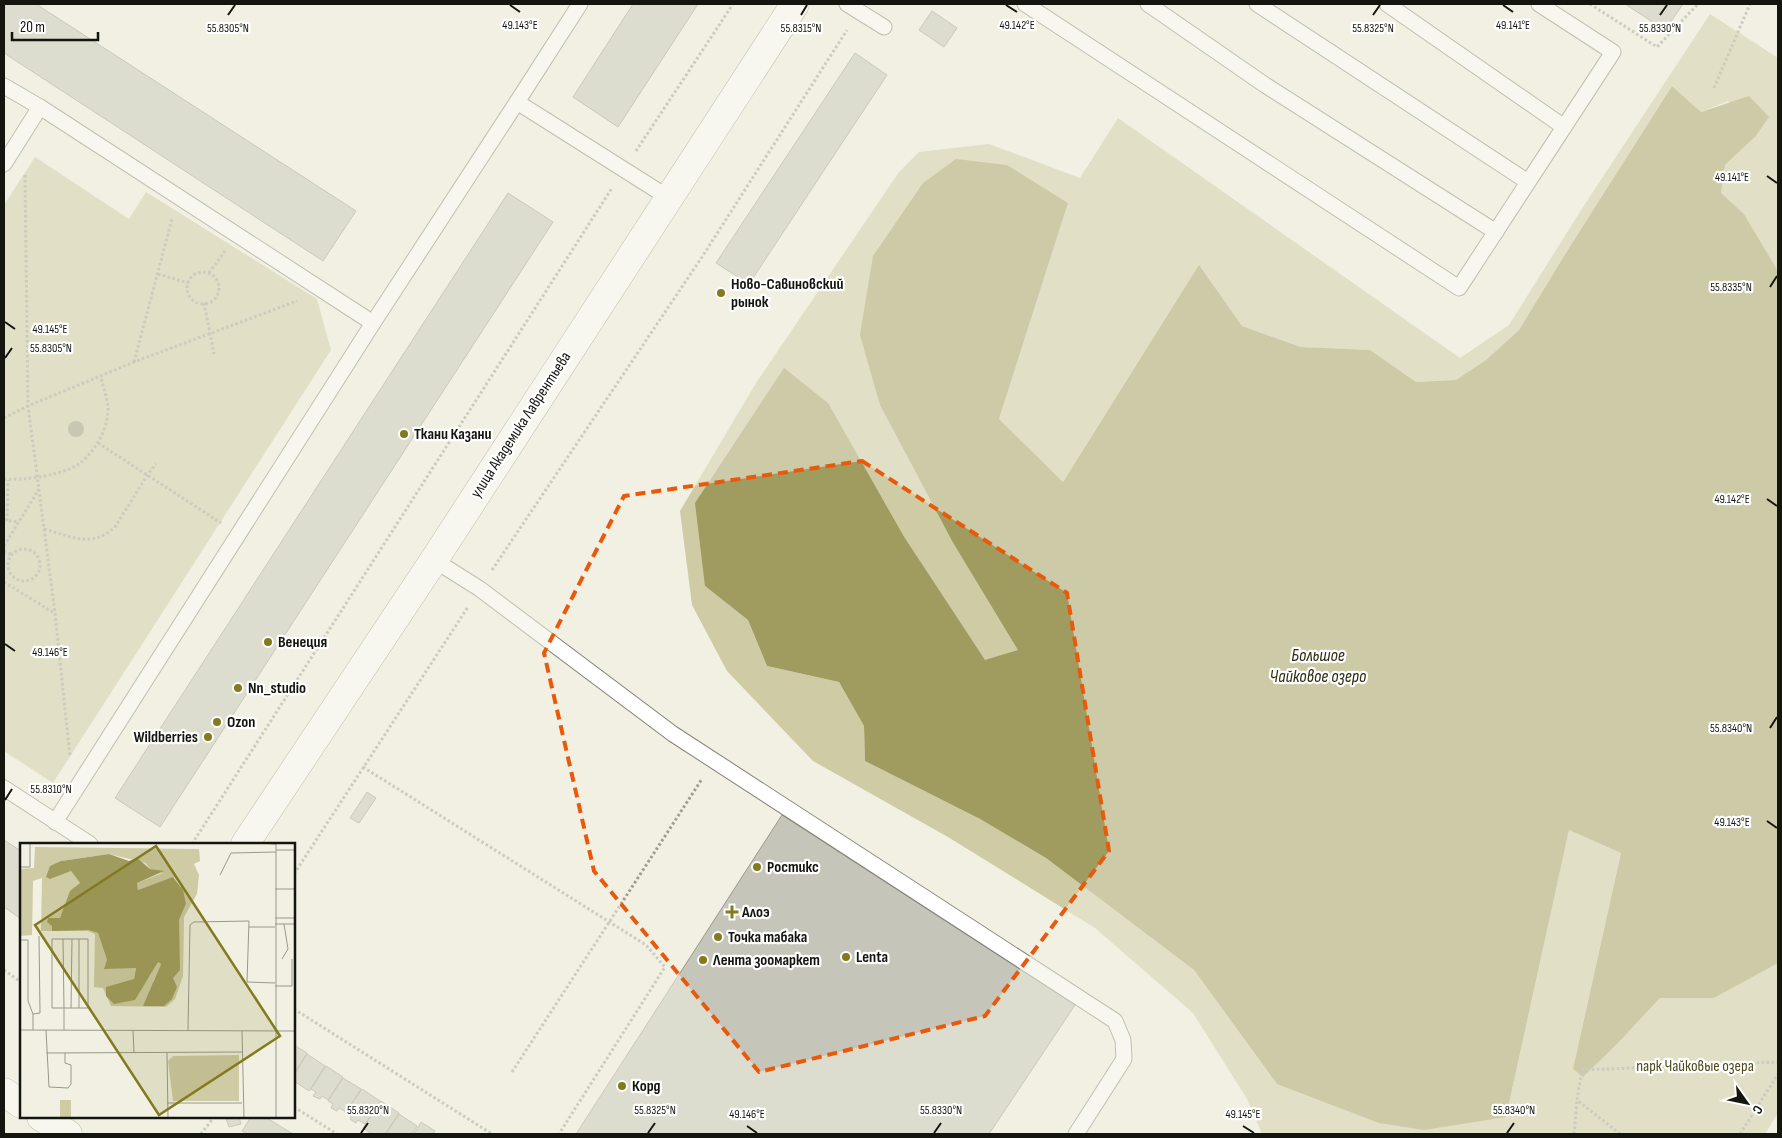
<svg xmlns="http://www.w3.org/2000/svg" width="1782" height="1138" font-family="'Sofia Sans Condensed',sans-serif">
<rect width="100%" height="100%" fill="#f1f0e2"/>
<g fill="#cecba5">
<path d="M1710,14L1778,58V271L1744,214L1721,193L1725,165L1755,137L1728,101L1701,112L1672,86L1569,248L1519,330L1486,360L1456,380L1416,382L1370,350L1301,347L1242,326L1199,266L1063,482L999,419L1068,203L1007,165L956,160L880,405L952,541L1019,650L985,661L903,535L705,586L748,620L767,666L839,682L864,726L865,761L980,819L1046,858L1194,970L1277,1084L1506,1117L1569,830L1621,853L1573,1069L1583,1077L1618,1043L1660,998H1714L1778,963V1113L1765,1134H1262L1247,1099L1193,1013L1095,928L948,837L813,761L727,671L692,605L680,511L756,383L899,172L919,152L989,144L1080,178L1118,118L1460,358L1509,325L1583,207Z"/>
<path d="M35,157L129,219L146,192L317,299L331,350L53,783L4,751V205Z"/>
</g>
<path fill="#a09b5f" d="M1672,86L1701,112L1749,96L1769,117L1755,137L1725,165L1721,193L1744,214L1778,271V963L1714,998H1660L1618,1043L1583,1077L1573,1069L1621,853L1569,830L1506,1117L1424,1130L1379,1123L1277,1084L1194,970L1046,858L980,819L865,761L864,726L839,682L767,666L748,620L705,586L695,503L784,368L828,403L903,535L985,660L1018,650L952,541L880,405L860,335L873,256L923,183L956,159L1007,165L1068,203L999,419L1063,482L1199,265L1242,326L1301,347L1370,350L1416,382L1456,380L1486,360L1519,330L1569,248Z"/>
<g fill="#c6c5b9" stroke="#9a998d">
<path d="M4,4H36L356,211L323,261L4,53Z"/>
<path d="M633,4H698L618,127L573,97Z"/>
<path d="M1625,4H1683L1665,30Z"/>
<path d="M932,11L957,28L944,47L919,30Z"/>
<path d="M855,53L887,75L749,284L716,263Z"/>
<path d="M508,193L553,222L160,827L115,798Z"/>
<path d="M367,792L376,798L359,823L350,818Z"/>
<path d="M782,815L1075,1005L989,1134H576Z"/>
<path d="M4,840L21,851V919L4,907Z"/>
<path d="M294,1045L307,1053L294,1074Z"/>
<path d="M307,1054L325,1066L309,1091L294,1081V1075Z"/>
<path d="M326,1066L343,1077L328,1100L322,1096L320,1099L313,1096L316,1092L311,1089Z"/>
<path d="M343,1078L361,1089L346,1112L339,1108L337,1111L331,1108L333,1104L328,1101Z"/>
<path d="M362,1089L380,1101L365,1124L358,1120L356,1123L350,1119L352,1115L346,1112Z"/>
<path d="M381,1101L399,1113L385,1134H372L363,1128Z"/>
<path d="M399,1114L417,1126L412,1134H386Z"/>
<path d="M233,1117H239L241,1124L229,1127L226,1119Z"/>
<path d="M251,1117H265L293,1134H248L242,1131Z"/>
<path d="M421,1122L435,1131L433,1134H414Z"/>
</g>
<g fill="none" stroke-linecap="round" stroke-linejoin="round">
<defs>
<g id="lane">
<path d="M847,4L884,27"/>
<path d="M1025,4L1459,288L1613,52L1539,4"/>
<path d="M1148,4L1265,85L1496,232"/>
<path d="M1257,4L1528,182"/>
<path d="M1387,4L1564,127"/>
<path d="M4,86L40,107L373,323"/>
<path d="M517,102L669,198"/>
<path d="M4,164L40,107"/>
<path d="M434,560L480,589L673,734L1115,1021L1123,1040L1124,1059L1076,1134"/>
<path d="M4,788L90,844"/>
<path d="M55,822L373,323L517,102L580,4"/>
</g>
<path id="street" d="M245,844L434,560L795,4"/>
<g id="secondary">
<path d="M4,1092L21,1104"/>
<path d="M41,1117L68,1134"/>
</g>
</defs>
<use href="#lane" stroke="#848377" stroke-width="17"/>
<use href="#street" stroke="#848377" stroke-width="29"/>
<use href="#secondary" stroke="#848377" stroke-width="29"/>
<g stroke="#9e9d93" stroke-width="3" stroke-dasharray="2.5 2.5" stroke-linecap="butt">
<path d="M1590,4L1657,47L1698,4"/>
<path d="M1714,88L1750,4"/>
<path d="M636,151L733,4"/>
<path d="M25,175L28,406L55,613L70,757"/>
<circle cx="203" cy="288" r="16"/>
<path d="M209,273L225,251"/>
<path d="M158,274L188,283"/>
<path d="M204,303L214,354"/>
<path d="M134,362L172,219"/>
<path d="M4,418L28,406L134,362L297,301"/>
<path d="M98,443L221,523"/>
<path d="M4,479C23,481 63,475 79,464C95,452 109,428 108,407C107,397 103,387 101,377"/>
<path d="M4,520L19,522"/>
<path d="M7,521L8,480"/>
<path d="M44,529C71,536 91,549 115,527L148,474L156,464"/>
<path d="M4,546L39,489"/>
<circle cx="24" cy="565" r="16"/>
<path d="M4,551L12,555"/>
<path d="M492,570L702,257L847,30"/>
<path d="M4,582L54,613"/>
<path d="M363,767L646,945L665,967L559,1134"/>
<path d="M192,844L612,188"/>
<path d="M294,874L468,607"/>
<path d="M4,970L21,982"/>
<path d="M294,1009L492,1134"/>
<path d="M512,1072L702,779"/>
<path d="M294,1107L337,1134"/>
<path d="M201,1134L214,1117"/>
<path d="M1574,1134L1577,1101"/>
<path d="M1620,1134L1577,1100L1582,1070L1778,1062"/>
<path d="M1740,1134L1778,1074"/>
</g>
<use href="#lane" stroke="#fff" stroke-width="15"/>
<use href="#street" stroke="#fff" stroke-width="28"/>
<use href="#secondary" stroke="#fff" stroke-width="28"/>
</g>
<circle fill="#979575" cx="76" cy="429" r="8"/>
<path d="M0 0H1782V1138H0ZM862,461L1067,593L1109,851L985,1016L759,1072L594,871L544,653L624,496Z" fill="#f1f0e2" fill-opacity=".55" fill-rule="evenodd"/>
<path fill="none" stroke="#e8590c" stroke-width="4" stroke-dasharray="10 6" stroke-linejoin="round" d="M862,461L1067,593L1109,851L985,1016L759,1072L594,871L544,653L624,496Z"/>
<path fill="none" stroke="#151510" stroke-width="2" d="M510,5L520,12M1006,5L1017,12M1503,5L1513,12M228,15L235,5M801,15L807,5M1373,15L1380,5M1660,15L1667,5M1767,176L1777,183M1770,287L1777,276M5,322L15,329M5,358L12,348M1767,499L1777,506M5,644L15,651M1770,728L1777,717M5,800L12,789M1767,821L1777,828M747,1126L757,1133M1243,1126L1254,1133M361,1133L368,1123M648,1133L655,1123M934,1133L941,1123M1507,1133L1514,1123"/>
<g fill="#827a1f" stroke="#fff" stroke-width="2">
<circle cx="721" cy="293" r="5"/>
<circle cx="404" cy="434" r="5"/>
<circle cx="268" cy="642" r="5"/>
<circle cx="238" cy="688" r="5"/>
<circle cx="217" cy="722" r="5"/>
<circle cx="208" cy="737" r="5"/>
<circle cx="757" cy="867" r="5"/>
<path d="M729.5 904.5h5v5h5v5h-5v5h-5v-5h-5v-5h5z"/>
<circle cx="718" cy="937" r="5"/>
<circle cx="846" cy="957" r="5"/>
<circle cx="703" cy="960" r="5"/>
<circle cx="622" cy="1086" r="5"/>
</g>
<g text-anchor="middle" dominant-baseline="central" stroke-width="4.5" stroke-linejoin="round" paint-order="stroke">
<g font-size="16" font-weight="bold" fill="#151510" stroke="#fff" text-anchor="start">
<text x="731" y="284">Ново-Савиновский<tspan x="731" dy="18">рынок</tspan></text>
<text x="414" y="434">Ткани Казани</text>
<text x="278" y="642">Венеция</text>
<text x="248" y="688">Nn_studio</text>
<text x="227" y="722">Ozon</text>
<text x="198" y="737" text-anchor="end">Wildberries</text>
<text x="767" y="867">Ростикс</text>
<text x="742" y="912">Алоэ</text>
<text x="728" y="937">Точка табака</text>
<text x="856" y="957">Lenta</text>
<text x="713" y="960">Лента зоомаркет</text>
<text x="632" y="1086">Корд</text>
</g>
<g font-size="16" fill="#151510" stroke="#fff">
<text transform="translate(521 425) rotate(-57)">улица Академика Лаврентьева</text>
</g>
<g font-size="16" fill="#4e4a1c" stroke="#fff">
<text x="1695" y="1066">парк Чайковые озера</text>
</g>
<g font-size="18" font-style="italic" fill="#2e2b0f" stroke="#fff">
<text x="1318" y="655">Большое<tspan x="1318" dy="21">Чайковое озеро</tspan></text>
</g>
</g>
<g transform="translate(20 843)">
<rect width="275" height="275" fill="#f1f0e2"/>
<path d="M15,4L179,6L180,18L174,21L179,32L177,51L164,74L163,133L155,156L146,164L91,163L83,145L74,144L75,91L68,88H21L22,35L13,38L12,92L0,93V26L14,25ZM89,11L126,20L130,26L143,30L117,40L118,47L154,34L160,42L166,61L159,77L153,135L133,139L141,121L137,118L130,133L114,136L116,125L87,117L78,90L31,75H40L60,40L51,28L27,34L30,24L41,18ZM219,212V258H153L148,218L153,213ZM40,257H51V275H40Z" fill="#cecba5" fill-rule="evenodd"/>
<path d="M89,11L109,18L117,15L130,26L144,28L117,40L118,47L153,34L163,47L166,61L159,77L160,127L153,135L157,144L152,156L144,163H123L141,121L138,119L115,157L94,161L86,153V144L114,136L116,125L84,126L87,117L78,90L68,87L32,88V83L27,79L28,75H40L50,48L60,40L51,28L30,36L26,34L30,23L41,18Z" fill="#a09b5f"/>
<path fill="none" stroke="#99988e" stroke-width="1" d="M23,0H143M239,0L256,1M256,7H275M0,24H10V0M200,32L211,10L256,9M255,46H275M255,75H275M255,81H275M229,84H255M43,96L44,165H32V96H68V165H44V187M0,97H8V158L13,171V187M262,116L268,106L264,81M255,143H272V116M51,165L52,96M59,165V96M13,171L20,170L19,93M0,187L275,188M26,187L29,244L48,245L51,241V222L45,220V210M113,187L114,210M168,187L170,82L174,79L229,78L227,139L255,140M222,188L224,275M26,210L223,209M147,210L148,275M147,260H222M256,275V0"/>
<path fill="#827a1f" fill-opacity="0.15" stroke="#827a1f" stroke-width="2.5" d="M136,3L260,193L139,272L15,82Z"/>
<rect width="275" height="275" fill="none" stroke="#151510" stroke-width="2.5"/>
</g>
<g font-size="12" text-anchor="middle" fill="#151510" stroke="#fff" stroke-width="4.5" stroke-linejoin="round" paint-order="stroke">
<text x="520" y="29">49.143°E</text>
<text x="1017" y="29">49.142°E</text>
<text x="1513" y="29">49.141°E</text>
<text x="228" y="32">55.8305°N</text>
<text x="801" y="32">55.8315°N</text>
<text x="1660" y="32">55.8330°N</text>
<text x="1373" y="32">55.8325°N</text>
<text x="1732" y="181">49.141°E</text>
<text x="1731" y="291">55.8335°N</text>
<text x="50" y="333">49.145°E</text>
<text x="51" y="352">55.8305°N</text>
<text x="1732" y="503">49.142°E</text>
<text x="50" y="656">49.146°E</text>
<text x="1731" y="732">55.8340°N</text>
<text x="51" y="793">55.8310°N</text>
<text x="1732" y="826">49.143°E</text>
<text x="368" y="1114">55.8320°N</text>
<text x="655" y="1114">55.8325°N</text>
<text x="941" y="1114">55.8330°N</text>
<text x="1514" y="1114">55.8340°N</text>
<text x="747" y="1118">49.146°E</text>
<text x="1243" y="1118">49.145°E</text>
</g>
<rect width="1782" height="1138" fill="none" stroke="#151510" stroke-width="10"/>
<g transform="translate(1747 1103) rotate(123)" stroke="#ffffff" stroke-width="4" paint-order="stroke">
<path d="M0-4L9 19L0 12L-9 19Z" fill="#151510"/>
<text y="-8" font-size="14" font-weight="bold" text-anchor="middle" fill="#151510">С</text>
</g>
<path d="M12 32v8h86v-8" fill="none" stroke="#151510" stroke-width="2.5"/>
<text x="20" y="32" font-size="15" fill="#151510" stroke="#ffffff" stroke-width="4" paint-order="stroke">20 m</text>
</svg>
